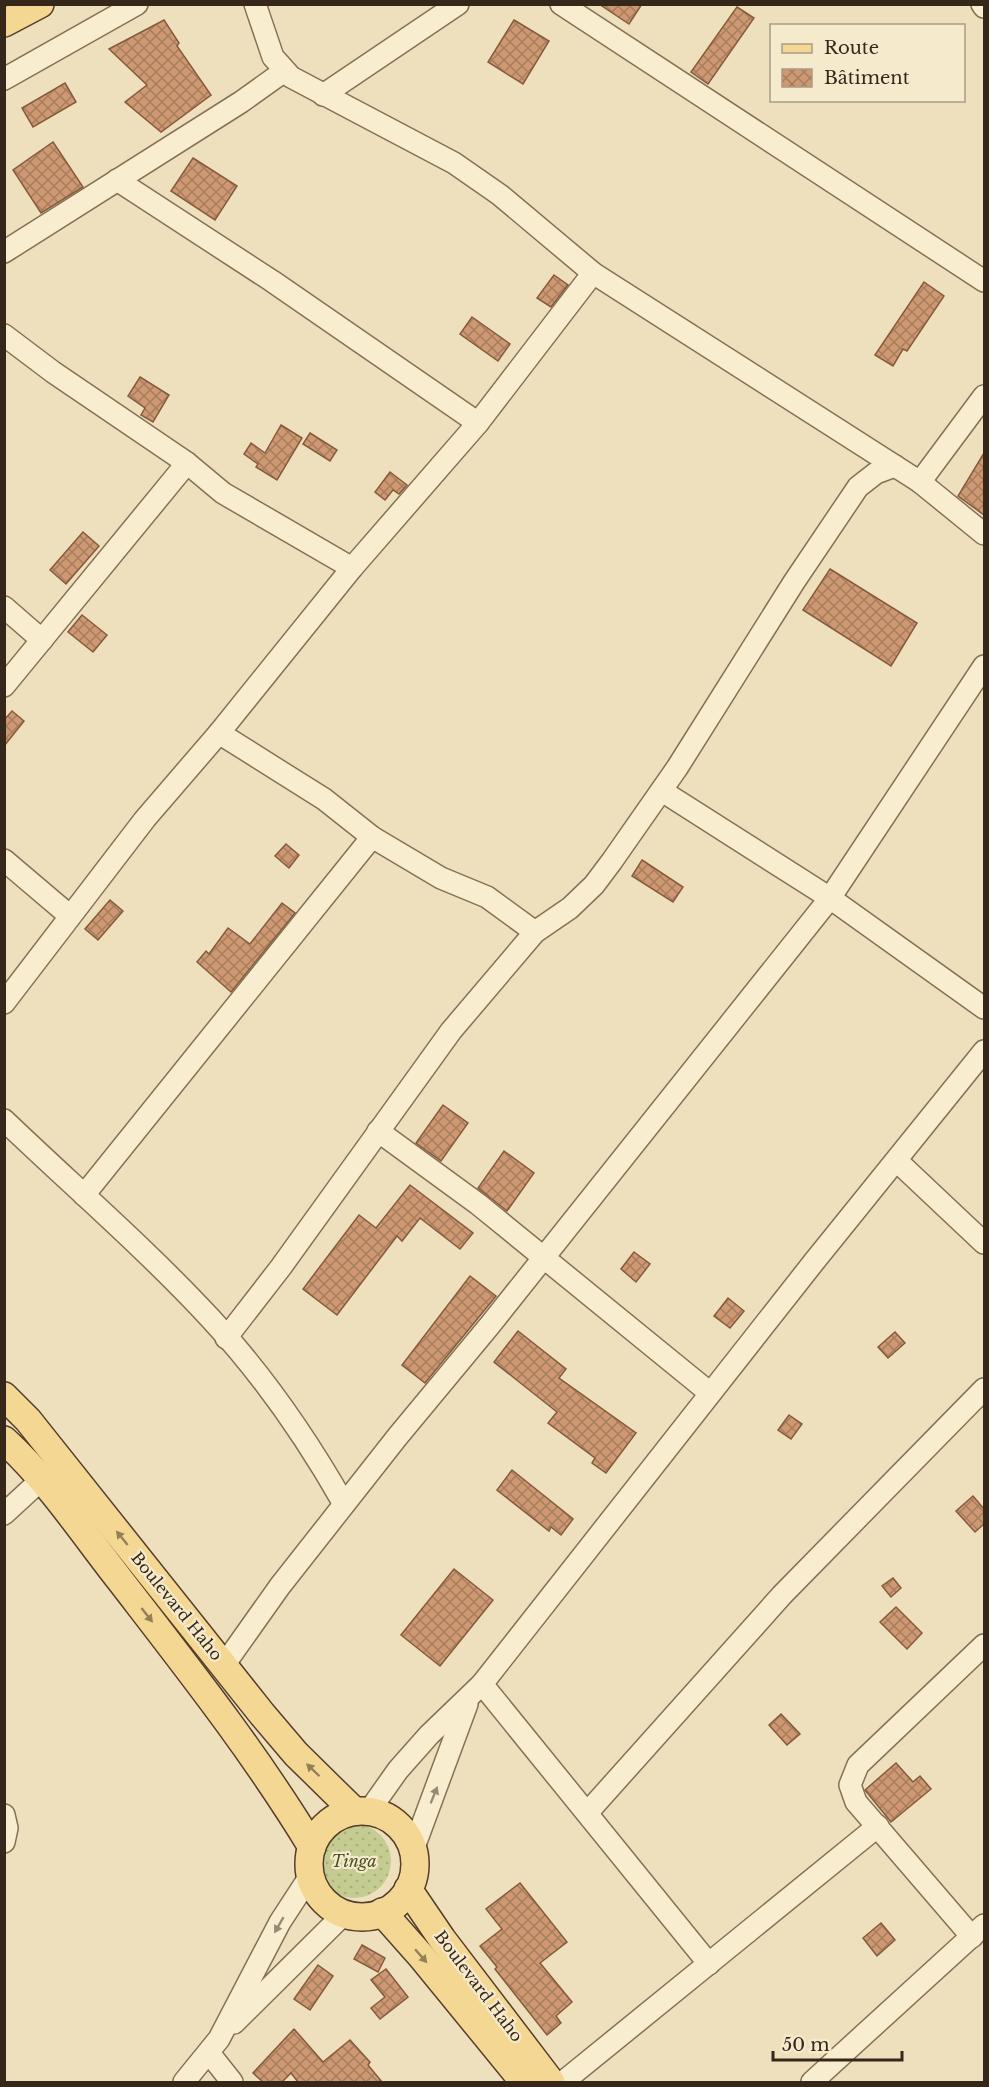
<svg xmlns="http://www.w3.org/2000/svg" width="989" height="2087" font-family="'Libre Baskerville',serif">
<defs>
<pattern id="park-dots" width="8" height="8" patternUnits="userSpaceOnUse" patternTransform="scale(1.5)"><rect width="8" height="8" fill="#c4cc91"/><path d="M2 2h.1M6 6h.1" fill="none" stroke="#a9af7c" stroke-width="1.8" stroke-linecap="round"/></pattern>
<pattern id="building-cross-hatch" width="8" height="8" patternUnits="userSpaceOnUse" patternTransform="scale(1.5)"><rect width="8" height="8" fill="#ce9972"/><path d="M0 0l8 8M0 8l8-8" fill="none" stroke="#a87d5d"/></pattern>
</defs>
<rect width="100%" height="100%" fill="#eee0bd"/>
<circle fill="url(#park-dots)" cx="354" cy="1861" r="37"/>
<g fill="url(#building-cross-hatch)" stroke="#865a3b" stroke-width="1.5">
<path d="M599,4H642L629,24Z"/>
<path d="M737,7L754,18L708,84L691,72Z"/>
<path d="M164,20L179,43L177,46L211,95L161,132L125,102L147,85L109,49Z"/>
<path d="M514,20L549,41L523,84L488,62Z"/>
<path d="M65,83L76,102L33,127L22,108Z"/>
<path d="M53,142L83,187L41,213L13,170Z"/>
<path d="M193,158L237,186L215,220L171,191Z"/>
<path d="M554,275L568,285L551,307L537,298Z"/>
<path d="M924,282L944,296L907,351L903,349L893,366L875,355Z"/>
<path d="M472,317L510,344L498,361L460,334Z"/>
<path d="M140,377L169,395L153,422L141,415L145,408L128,396Z"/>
<path d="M281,425L302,438L277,480L256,467L258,464L244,454L251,443L265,453Z"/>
<path d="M310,433L337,450L330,461L303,444Z"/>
<path d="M984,453V515L958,496Z"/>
<path d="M390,472L407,485L399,494L393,490L385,500L375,492Z"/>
<path d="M83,532L99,546L66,584L50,570Z"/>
<path d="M830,569L917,623L891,666L803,610Z"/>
<path d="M82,615L107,635L93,652L68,632Z"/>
<path d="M12,711L24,721L4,746V720Z"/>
<path d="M286,844L299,855L289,868L275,856Z"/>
<path d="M642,860L683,887L673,902L632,876Z"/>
<path d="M110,900L123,911L98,940L85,929Z"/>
<path d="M282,903L295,913L231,992L197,962L206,951L209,954L228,928L250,944Z"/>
<path d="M443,1105L468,1123L441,1161L416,1143Z"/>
<path d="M504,1151L534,1173L507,1211L478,1188Z"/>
<path d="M410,1185L473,1233L460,1249L420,1218L402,1241L397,1236L337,1315L303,1289L359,1215L376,1228Z"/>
<path d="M634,1252L650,1264L636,1282L621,1269Z"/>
<path d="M470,1276L496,1296L425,1383L402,1365Z"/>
<path d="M728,1298L744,1311L730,1328L714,1316Z"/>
<path d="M518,1331L566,1369L559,1378L636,1433L606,1473L592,1463L595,1458L548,1423L557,1412L494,1362Z"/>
<path d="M895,1332L905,1343L888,1358L878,1347Z"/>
<path d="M789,1415L802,1424L791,1439L778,1430Z"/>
<path d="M512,1470L573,1519L561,1535L551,1527L549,1531L497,1490Z"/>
<path d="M973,1496L984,1509V1524L975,1532L956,1511Z"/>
<path d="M454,1569L493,1600L440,1666L401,1635Z"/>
<path d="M893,1578L901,1588L891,1597L882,1586Z"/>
<path d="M896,1607L922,1633L907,1649L880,1622Z"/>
<path d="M781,1714L800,1734L787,1745L769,1725Z"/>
<path d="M896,1763L913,1782L920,1776L931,1789L891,1822L865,1790Z"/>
<path d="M520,1883L567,1942L540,1963L572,2002L556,2016L561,2023L547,2035L495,1969L497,1967L480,1946L502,1929L486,1909Z"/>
<path d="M881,1923L895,1940L877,1956L863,1938Z"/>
<path d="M362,1945L385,1958L378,1972L354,1959Z"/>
<path d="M318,1965L333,1976L310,2010L294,1999Z"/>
<path d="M386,1969L408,1997L380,2019L371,2008L385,1997L371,1980Z"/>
<path d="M294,2029L323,2062L350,2040L370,2062L368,2065L382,2082H298L291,2073L282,2082H263L253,2073Z"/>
</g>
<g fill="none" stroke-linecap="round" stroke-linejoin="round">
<defs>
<g id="minor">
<path d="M255,4L273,57L291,77L454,163L500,195L593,273L920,482L984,534"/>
<path d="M561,4L984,281"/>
<path d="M982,4L984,7"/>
<path d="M4,79L137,4"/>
<path d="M323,95L458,4"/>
<path d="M117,180L272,281L478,423"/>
<path d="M4,252L241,102L283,72"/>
<path d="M4,335L53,372L187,463L223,493L352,568"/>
<path d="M920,482L984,396"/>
<path d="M4,607L42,640"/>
<path d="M4,686L187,463"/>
<path d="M219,733L324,799L372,837L441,878L487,897L535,932"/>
<path d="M662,791L830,898L984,666"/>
<path d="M4,860L70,916"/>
<path d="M4,1003L145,819L219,733L352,568L478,423L593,273"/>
<path d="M4,1120C73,1186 146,1249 211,1319C262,1374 307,1439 344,1504"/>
<path d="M378,1131L478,1204L710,1393"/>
<path d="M897,1161L984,1243"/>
<path d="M84,1195L372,837"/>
<path d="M226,1338L281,1267L451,1031L535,932L570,908L594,885L612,861L677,768L794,582L858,487L876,473L895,466"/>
<path d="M4,1514L42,1479"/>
<path d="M224,1665L280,1586L398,1436L490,1325L830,898L984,1008"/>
<path d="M482,1684L709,1964"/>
<path d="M369,1811L398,1770L429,1735L482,1684L813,1263L984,1051"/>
<path d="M588,1812L782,1595L984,1389"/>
<path d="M4,1815L7,1828L4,1842"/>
<path d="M413,1850L467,1704"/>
<path d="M972,1937L856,1802L850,1785L858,1765L984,1645"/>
<path d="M234,2023L344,1914"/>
<path d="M209,2053L232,2082"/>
<path d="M184,2082L219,2039L280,1922L310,1876"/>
<path d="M563,2082L878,1826"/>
<path d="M812,2082L984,1925"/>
</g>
<g id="major">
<path d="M4,23L40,4"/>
<path d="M4,1396L28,1420L262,1714L296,1754L354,1811"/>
<path d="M4,1440C49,1481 83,1533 120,1580C187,1667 255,1753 312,1847"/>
<circle cx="362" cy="1864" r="53"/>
<path d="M408,1889L442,1939L551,2082"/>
<path d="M382,1912L421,1956L524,2082"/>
</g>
</defs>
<use href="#minor" stroke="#867056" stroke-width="24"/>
<use href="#major" stroke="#543e2b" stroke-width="30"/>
<use href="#minor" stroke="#f9edd0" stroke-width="21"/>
<use href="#major" stroke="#f4d793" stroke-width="27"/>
</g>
<defs><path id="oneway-solid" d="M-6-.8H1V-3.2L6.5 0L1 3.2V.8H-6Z" transform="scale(1.5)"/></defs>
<g fill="#948057">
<use href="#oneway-solid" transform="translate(122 1538) rotate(-129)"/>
<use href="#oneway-solid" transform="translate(147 1615) rotate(52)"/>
<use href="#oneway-solid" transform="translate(313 1770) rotate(-136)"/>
<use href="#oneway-solid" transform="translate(421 1956) rotate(49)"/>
</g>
<g fill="#978a76">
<use href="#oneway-solid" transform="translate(434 1795) rotate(-68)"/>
<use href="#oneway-solid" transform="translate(279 1925) rotate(120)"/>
</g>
<g text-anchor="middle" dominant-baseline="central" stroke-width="4.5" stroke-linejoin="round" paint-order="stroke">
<g font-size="16" fill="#35281b" stroke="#f6eacd">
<text transform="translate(177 1606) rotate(51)">Boulevard Haho</text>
<text transform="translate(479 1986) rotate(53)">Boulevard Haho</text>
</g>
<g font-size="16" font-style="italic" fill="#455221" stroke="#f6eacd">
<text x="354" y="1861">Tinga</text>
</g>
</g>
<rect width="989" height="2087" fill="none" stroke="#35281b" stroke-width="12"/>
<rect x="770" y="24" width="195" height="78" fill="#f6eacd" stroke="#a99c86" stroke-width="1.5"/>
<rect x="782" y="44" width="30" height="9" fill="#f4d793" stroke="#a99c86" stroke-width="1.5"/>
<text x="824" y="54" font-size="18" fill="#35281b">Route</text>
<rect x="782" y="69" width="30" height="18" fill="url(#building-cross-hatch)" stroke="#a99c86" stroke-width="1.5"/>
<text x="824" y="84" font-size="18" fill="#35281b">Bâtiment</text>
<path d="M773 2051v9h129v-9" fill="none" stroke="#35281b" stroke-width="3"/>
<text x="782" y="2051" font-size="18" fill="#35281b" stroke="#f6eacd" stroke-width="4.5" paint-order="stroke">50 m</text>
</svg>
